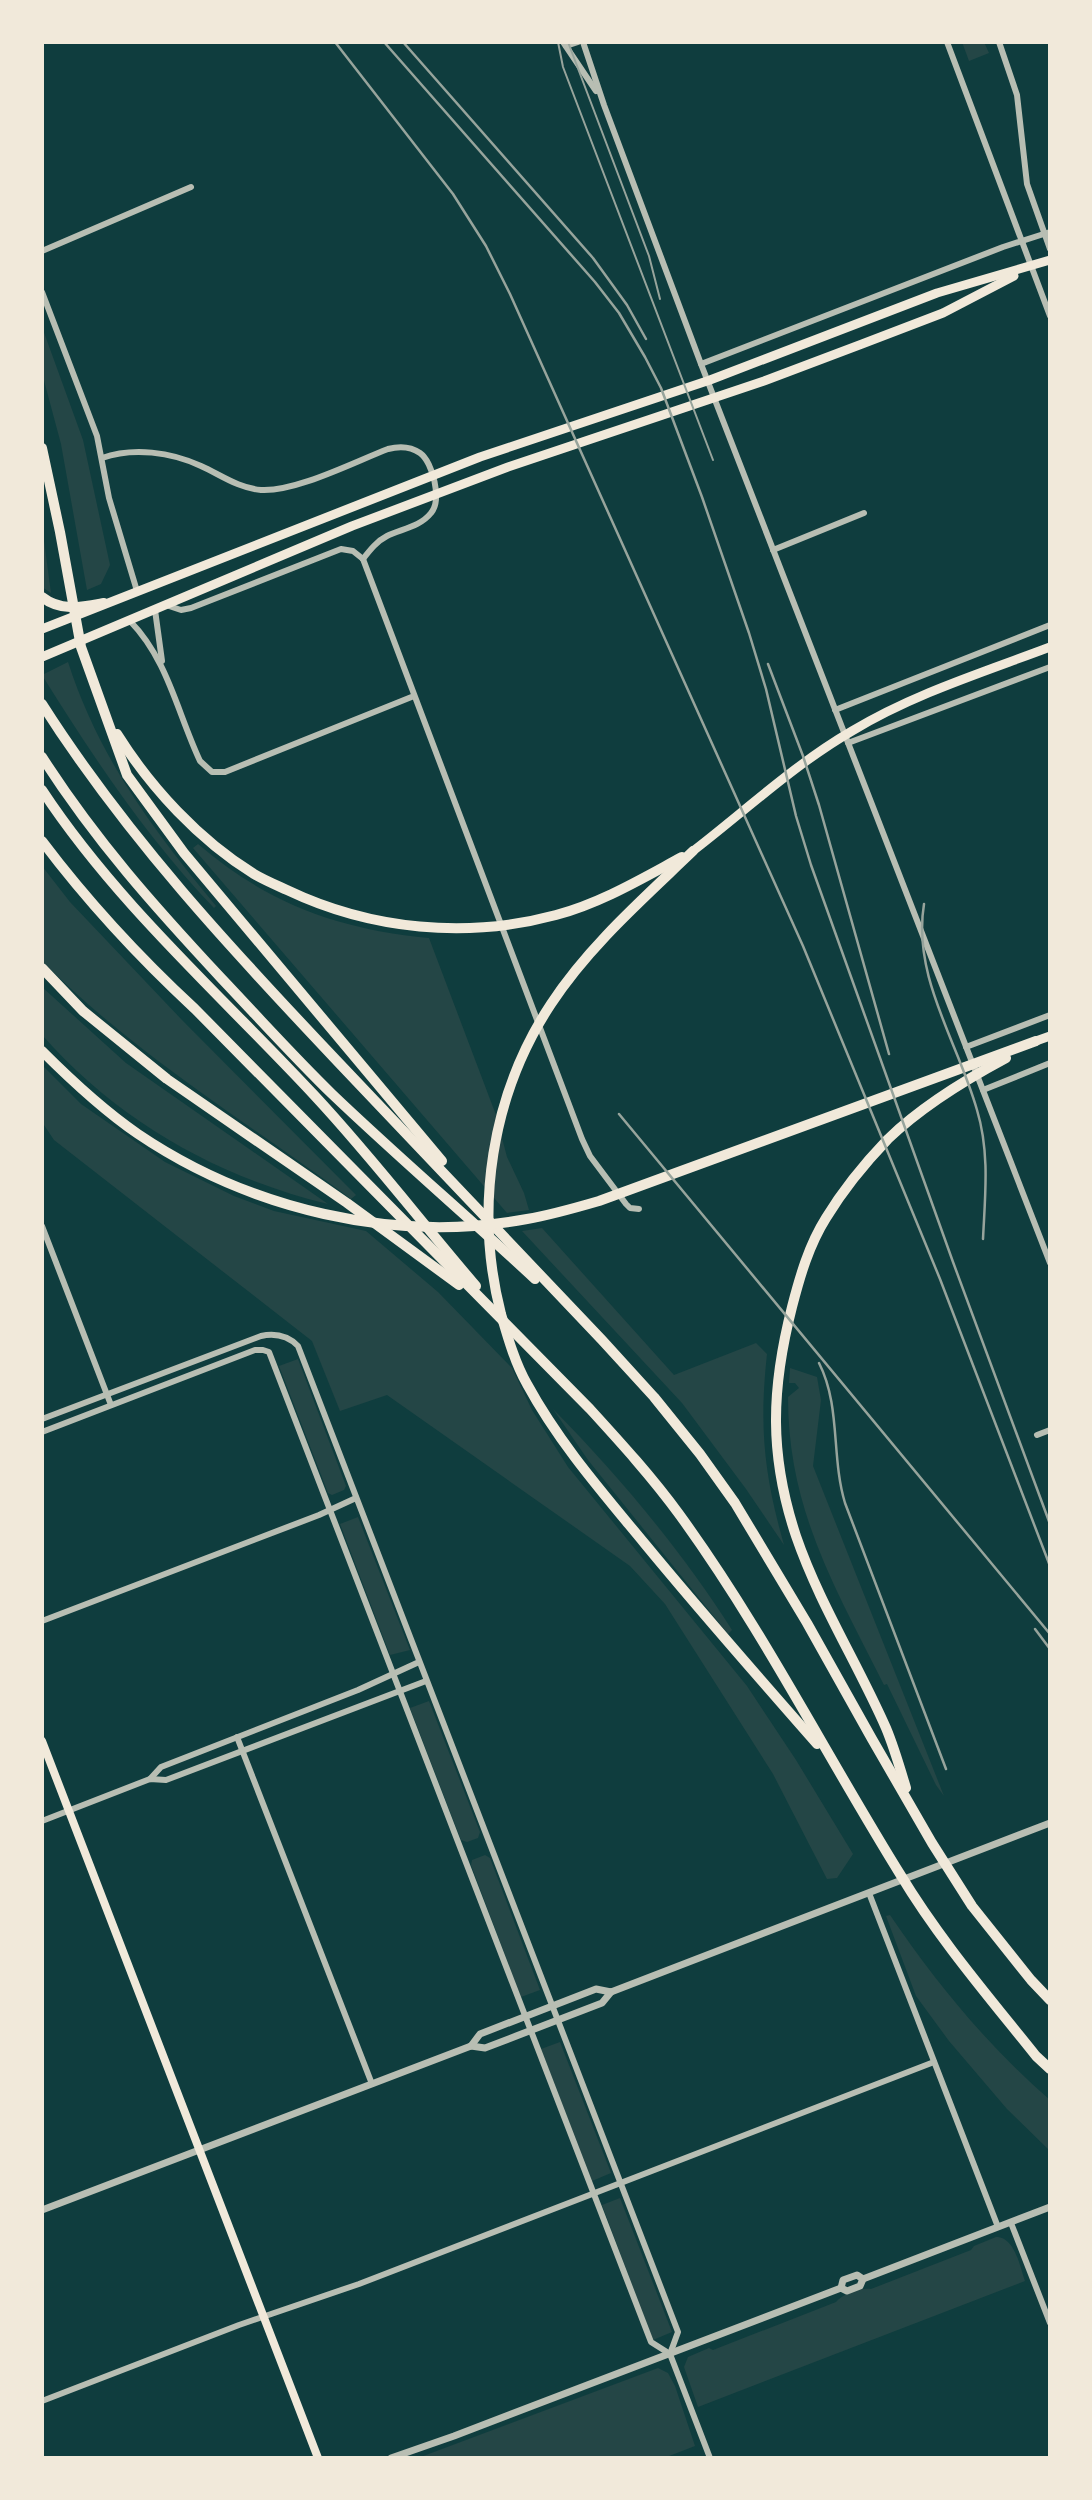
<svg xmlns="http://www.w3.org/2000/svg" width="1092" height="2500" font-family="'Space Grotesk',sans-serif">
<rect width="100%" height="100%" fill="#0f3d3e"/>
<g fill="#244646">
<path d="M962,42H984L989,53L969,61Z"/>
<path d="M42,327L83,440L110,565L101,584L87,590L61,444L42,373Z"/>
<path d="M42,526L51,593L42,587Z"/>
<path d="M68,662C99,758 153,830 216,906L214,908C147,838 93,757 42,675Z"/>
<path d="M198,844C268,904 338,929 429,938L496,1115L507,1157L524,1193L529,1210L507,1213L193,848Z"/>
<path d="M42,866L70,902L182,1020L356,1195L351,1199C246,1121 134,1054 42,961Z"/>
<path d="M42,987L126,1063L328,1204C217,1177 118,1121 42,1035Z"/>
<path d="M42,1065L81,1104L165,1162L234,1196L274,1211L366,1231L438,1292L512,1368L532,1410L568,1467L747,1686L796,1760L853,1854L837,1878L827,1879L773,1774L665,1604L630,1566L387,1395L340,1411L312,1341L54,1140L42,1122Z"/>
<path d="M542,1228L674,1375L756,1343L767,1354C759,1428 764,1474 784,1545L746,1489L682,1403L522,1231Z"/>
<path d="M298,1359L346,1486L344,1490L332,1495L328,1493L279,1366Z"/>
<path d="M790,1368L817,1377L821,1400L813,1466L944,1796L936,1785L887,1684L884,1685C835,1587 788,1510 788,1397L799,1388L795,1383H789Z"/>
<path d="M553,1409C619,1476 681,1550 732,1630L728,1634L588,1460Z"/>
<path d="M358,1517L410,1650L390,1655L340,1524Z"/>
<path d="M429,1701L480,1832L478,1838L467,1842L461,1840L410,1708Z"/>
<path d="M485,1855L490,1858L540,1990L521,1997L471,1865L472,1860Z"/>
<path d="M890,1915C936,1983 988,2046 1050,2100V2151L1007,2109L949,2041L916,1996L886,1916Z"/>
<path d="M560,2042L611,2173L592,2181L541,2049Z"/>
<path d="M620,2198L672,2332L653,2340L602,2205Z"/>
<path d="M996,2237C1015,2237 1020,2267 1025,2281L698,2407L684,2367L688,2357L709,2348L713,2350L836,2302C842,2294 861,2287 871,2289L971,2250L974,2246Z"/>
<path d="M658,2368L668,2373L675,2386L695,2446L664,2458H418Z"/>
</g>
<g fill="none" stroke-linecap="round" stroke-linejoin="round">
<g stroke="#b8beb3" stroke-width="6">
<path d="M563,42L596,91"/>
<path d="M583,42L604,105L701,364L1050,1263"/>
<path d="M947,42L1050,316"/>
<path d="M999,42L1017,95L1027,184L1050,249"/>
<path d="M566,46L578,42"/>
<path d="M42,251L191,187"/>
<path d="M42,292L97,436L109,498L137,591"/>
<path d="M701,364L1003,247L1050,232"/>
<path d="M102,458C133,447 171,452 201,466C221,475 238,488 261,490C296,492 354,462 388,449C399,446 410,446 420,453C433,462 442,500 431,513C420,527 401,529 387,536C377,541 370,550 363,559"/>
<path d="M773,550L864,513"/>
<path d="M363,559L582,1139L590,1156L626,1204L630,1208L639,1209"/>
<path d="M166,605L181,610L191,608L341,549L353,551L363,559"/>
<path d="M155,610L162,661"/>
<path d="M130,621C168,660 177,712 200,761L212,772H225L414,696"/>
<path d="M835,710L1050,625"/>
<path d="M848,743L1050,667"/>
<path d="M966,1047L1050,1015"/>
<path d="M983,1090L1050,1063"/>
<path d="M42,1226L111,1405"/>
<path d="M42,1419L261,1336C275,1333 287,1335 298,1346L678,2332L670,2354"/>
<path d="M42,1432L255,1350H263L269,1352L651,2342L670,2354L710,2458"/>
<path d="M1037,1435L1050,1430"/>
<path d="M42,1621L319,1515L356,1498"/>
<path d="M237,1737L372,2084"/>
<path d="M150,1779L161,1767L358,1690L419,1662"/>
<path d="M42,1821L150,1779L166,1780L426,1681"/>
<path d="M869,1893L998,2227"/>
<path d="M1011,2223L1050,2323"/>
<path d="M42,2401L239,2325L359,2284L934,2062"/>
</g>
<g stroke="#b8beb3" stroke-width="7">
<path d="M471,2046L485,2048L602,2003L611,1992"/>
<path d="M42,2210L471,2046L480,2034L596,1989L611,1992L1050,1823"/>
<path d="M841,2288L843,2280L857,2275L863,2279"/>
<path d="M391,2458L454,2436L841,2288L847,2291L860,2286L863,2279L1050,2207"/>
</g>
<path stroke="#f1e9da" stroke-width="8" d="M42,1741L318,2458"/>
<g stroke="#f1e9da" stroke-width="9">
<path d="M42,629L480,457L710,380L937,293L1050,260"/>
<path d="M42,657L352,526L508,467L764,381L862,344L943,313L1014,276"/>
<path d="M693,851C745,811 795,764 852,731C913,694 984,672 1050,647"/>
<path d="M1036,1041L1050,1036"/>
</g>
<g stroke="#f1e9da" stroke-width="10">
<path d="M42,448L60,532L81,647L127,775L184,853L442,1161"/>
<path d="M42,597C61,612 82,607 104,603"/>
<path d="M42,704C126,836 232,950 339,1063C427,1155 514,1248 602,1340L654,1397L700,1454L735,1503L807,1623L872,1739L932,1843L972,1906L1031,1980L1050,2000"/>
<path d="M117,734C151,788 199,840 254,874C264,880 276,885 287,890C371,930 467,939 556,915C601,903 641,879 682,857"/>
<path d="M42,757C96,841 154,906 222,979C258,1017 294,1057 332,1094C398,1157 468,1217 535,1279"/>
<path d="M42,790C117,904 222,996 314,1095C371,1156 422,1223 476,1286"/>
<path d="M42,841C88,902 140,958 195,1009L590,1409C621,1443 652,1477 679,1514C762,1628 826,1755 900,1874C939,1939 989,1997 1036,2056L1050,2069"/>
<path d="M693,851C643,899 589,946 551,1004C491,1095 474,1209 501,1314C508,1338 515,1363 527,1384C559,1443 603,1493 645,1544C701,1612 759,1678 817,1744"/>
<path d="M42,968L83,1011L167,1079L347,1203L459,1285"/>
<path d="M42,1051C72,1081 103,1110 138,1134C249,1209 394,1244 527,1219C551,1215 575,1208 599,1201L1036,1041"/>
<path d="M906,1788C900,1768 894,1747 886,1728C858,1664 819,1603 796,1536C769,1455 771,1389 792,1307C800,1276 809,1245 826,1218C843,1190 865,1163 888,1139C922,1106 965,1080 1006,1058"/>
</g>
<g stroke="#97a49c" stroke-width="2">
<path d="M558,42L563,67L713,460"/>
<path d="M568,42L649,256L660,299"/>
</g>
<g stroke="#97a49c" stroke-width="2.5">
<path d="M335,42L453,194L486,246L510,294L803,946L940,1279L1050,1566"/>
<path d="M384,42L595,282L619,313L645,357L661,388L702,497L749,633L766,689L796,816L811,865L953,1262L1050,1524"/>
<path d="M403,42L593,258L627,305L646,339"/>
<path d="M768,664L803,756L819,805L889,1054"/>
<path d="M924,904C912,977 958,1042 977,1110C990,1153 985,1196 983,1239"/>
<path d="M619,1114L1050,1634"/>
<path d="M819,1363C841,1406 831,1457 845,1503L946,1769"/>
<path d="M1035,1629L1050,1649"/>
</g>
</g>
<rect width="1092" height="2500" fill="none" stroke="#f1e9da" stroke-width="88"/>
</svg>
